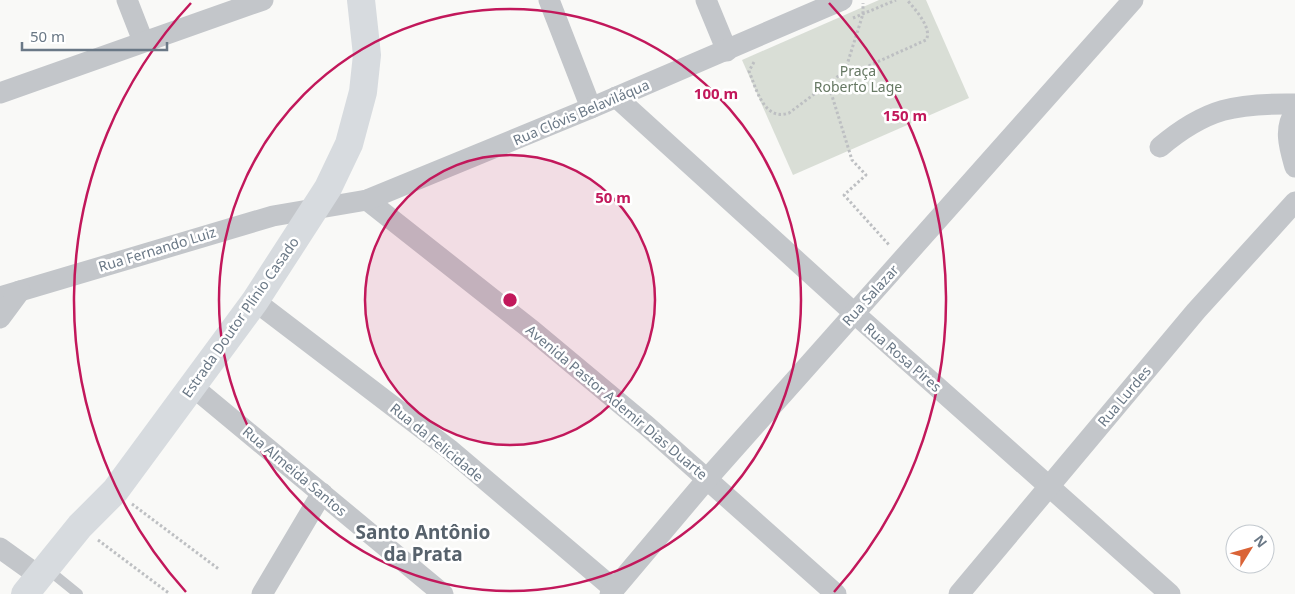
<svg xmlns="http://www.w3.org/2000/svg" width="1295" height="594" font-family="'Noto Sans',sans-serif">
<rect width="100%" height="100%" fill="#f9f9f7"/>
<path fill="#d9ded6" d="M879,0H926L969,98L793,175L742,60Z"/>
<g fill="none" stroke-linecap="round" stroke-linejoin="round">
<g stroke="#bdbfc2" stroke-width="3" stroke-dasharray="2.5 2.5" stroke-linecap="butt">
<path d="M853,18L896,0"/>
<path d="M754,62L749,71C756,88 764,122 789,113L845,71L866,67L926,40C933,29 915,9 907,0"/>
<path d="M845,71L863,14V3"/>
<path d="M828,83L852,160L866,175L844,195L890,246"/>
<path d="M132,504L220,570"/>
<path d="M98,540L170,594"/>
</g>
<path stroke="#c3c6ca" stroke-width="10" d="M46,568L78,594"/>
<g stroke="#c3c6ca" stroke-width="21">
<path d="M127,0L143,41"/>
<path d="M549,0L591,108"/>
<path d="M706,0L727,51"/>
<path d="M0,93L263,0"/>
<path d="M616,97L854,313L1170,594"/>
<path d="M1295,112C1283,129 1290,149 1295,167"/>
<path d="M1160,147C1206,108 1236,103 1295,104"/>
<path d="M367,200L533,331L647,426L836,594"/>
<path d="M0,297L273,216L367,200L591,108L842,0"/>
<path d="M255,301L449,449L614,589"/>
<path d="M0,318L20,291"/>
<path d="M192,386L443,594"/>
<path d="M0,548L39,576"/>
<path d="M262,594L322,493"/>
<path d="M610,594L708,478L1133,0"/>
<path d="M959,594L1196,311L1295,202"/>
</g>
<path stroke="#d7dbdf" stroke-width="28" d="M25,594L80,526L115,491L255,301L328,188L349,144L363,92L367,55L361,0"/>
</g>
<circle cx="510" cy="300" r="145" fill="#c2185b" fill-opacity=".12"/>
<g fill="none" stroke="#c2185b" stroke-width="2.5">
<circle cx="510" cy="300" r="145"/>
<circle cx="510" cy="300" r="291"/>
<path d="M186 592A436 436 0 0 1 191 3M829 3A436 436 0 0 1 834 592"/>
</g>
<g text-anchor="middle" dominant-baseline="central" stroke-width="5" stroke-linejoin="round" paint-order="stroke">
<g font-size="14" fill="#677964" stroke="#fff">
<text x="858" y="70">Praça<tspan x="858" dy="16">Roberto Lage</tspan></text>
</g>
<g font-size="14" fill="#6a7886" stroke="#fff">
<text transform="translate(581 112) rotate(-23)">Rua Clóvis Belaviláqua</text>
<text transform="translate(157 249) rotate(-17)">Rua Fernando Luiz</text>
<text transform="translate(870 295) rotate(-48)">Rua Salazar</text>
<text transform="translate(240 317) rotate(-55)">Estrada Doutor Plínio Casado</text>
<text transform="translate(903 357) rotate(41)">Rua Rosa Pires</text>
<text transform="translate(1124 396) rotate(-50)">Rua Lurdes</text>
<text transform="translate(617 402) rotate(40)">Avenida Pastor Ademir Dias Duarte</text>
<text transform="translate(437 442) rotate(39)">Rua da Felicidade</text>
<text transform="translate(295 471) rotate(40)">Rua Almeida Santos</text>
</g>
<g font-size="19" font-weight="bold" fill="#57626c" stroke="#fff">
<text x="423" y="532">Santo Antônio<tspan x="423" dy="22">da Prata</tspan></text>
</g>
</g>
<circle cx="510" cy="300" r="8" fill="#c2185b" stroke="#fff" stroke-width="2.5"/>
<g font-size="15" text-anchor="middle" font-weight="bold" fill="#c2185b" stroke="#fff" stroke-width="5" stroke-linejoin="round" paint-order="stroke">
<text x="716" y="99">100 m</text>
<text x="905" y="121">150 m</text>
<text x="613" y="203">50 m</text>
</g>
<g transform="translate(1250 549) rotate(53)"><circle r="24" fill="#ffffff" stroke="#c3c9cf"/>
<path d="M0-4L9 19L0 12L-9 19Z" fill="#da6336"/>
<text y="-8" font-size="14" font-weight="bold" text-anchor="middle" fill="#6a7886">N</text>
</g>
<path d="M22 42v8h145v-8" fill="none" stroke="#6a7886" stroke-width="2.5"/>
<text x="30" y="42" font-size="15" fill="#6a7886" stroke="#ffffff" stroke-width="4" paint-order="stroke">50 m</text>
</svg>
